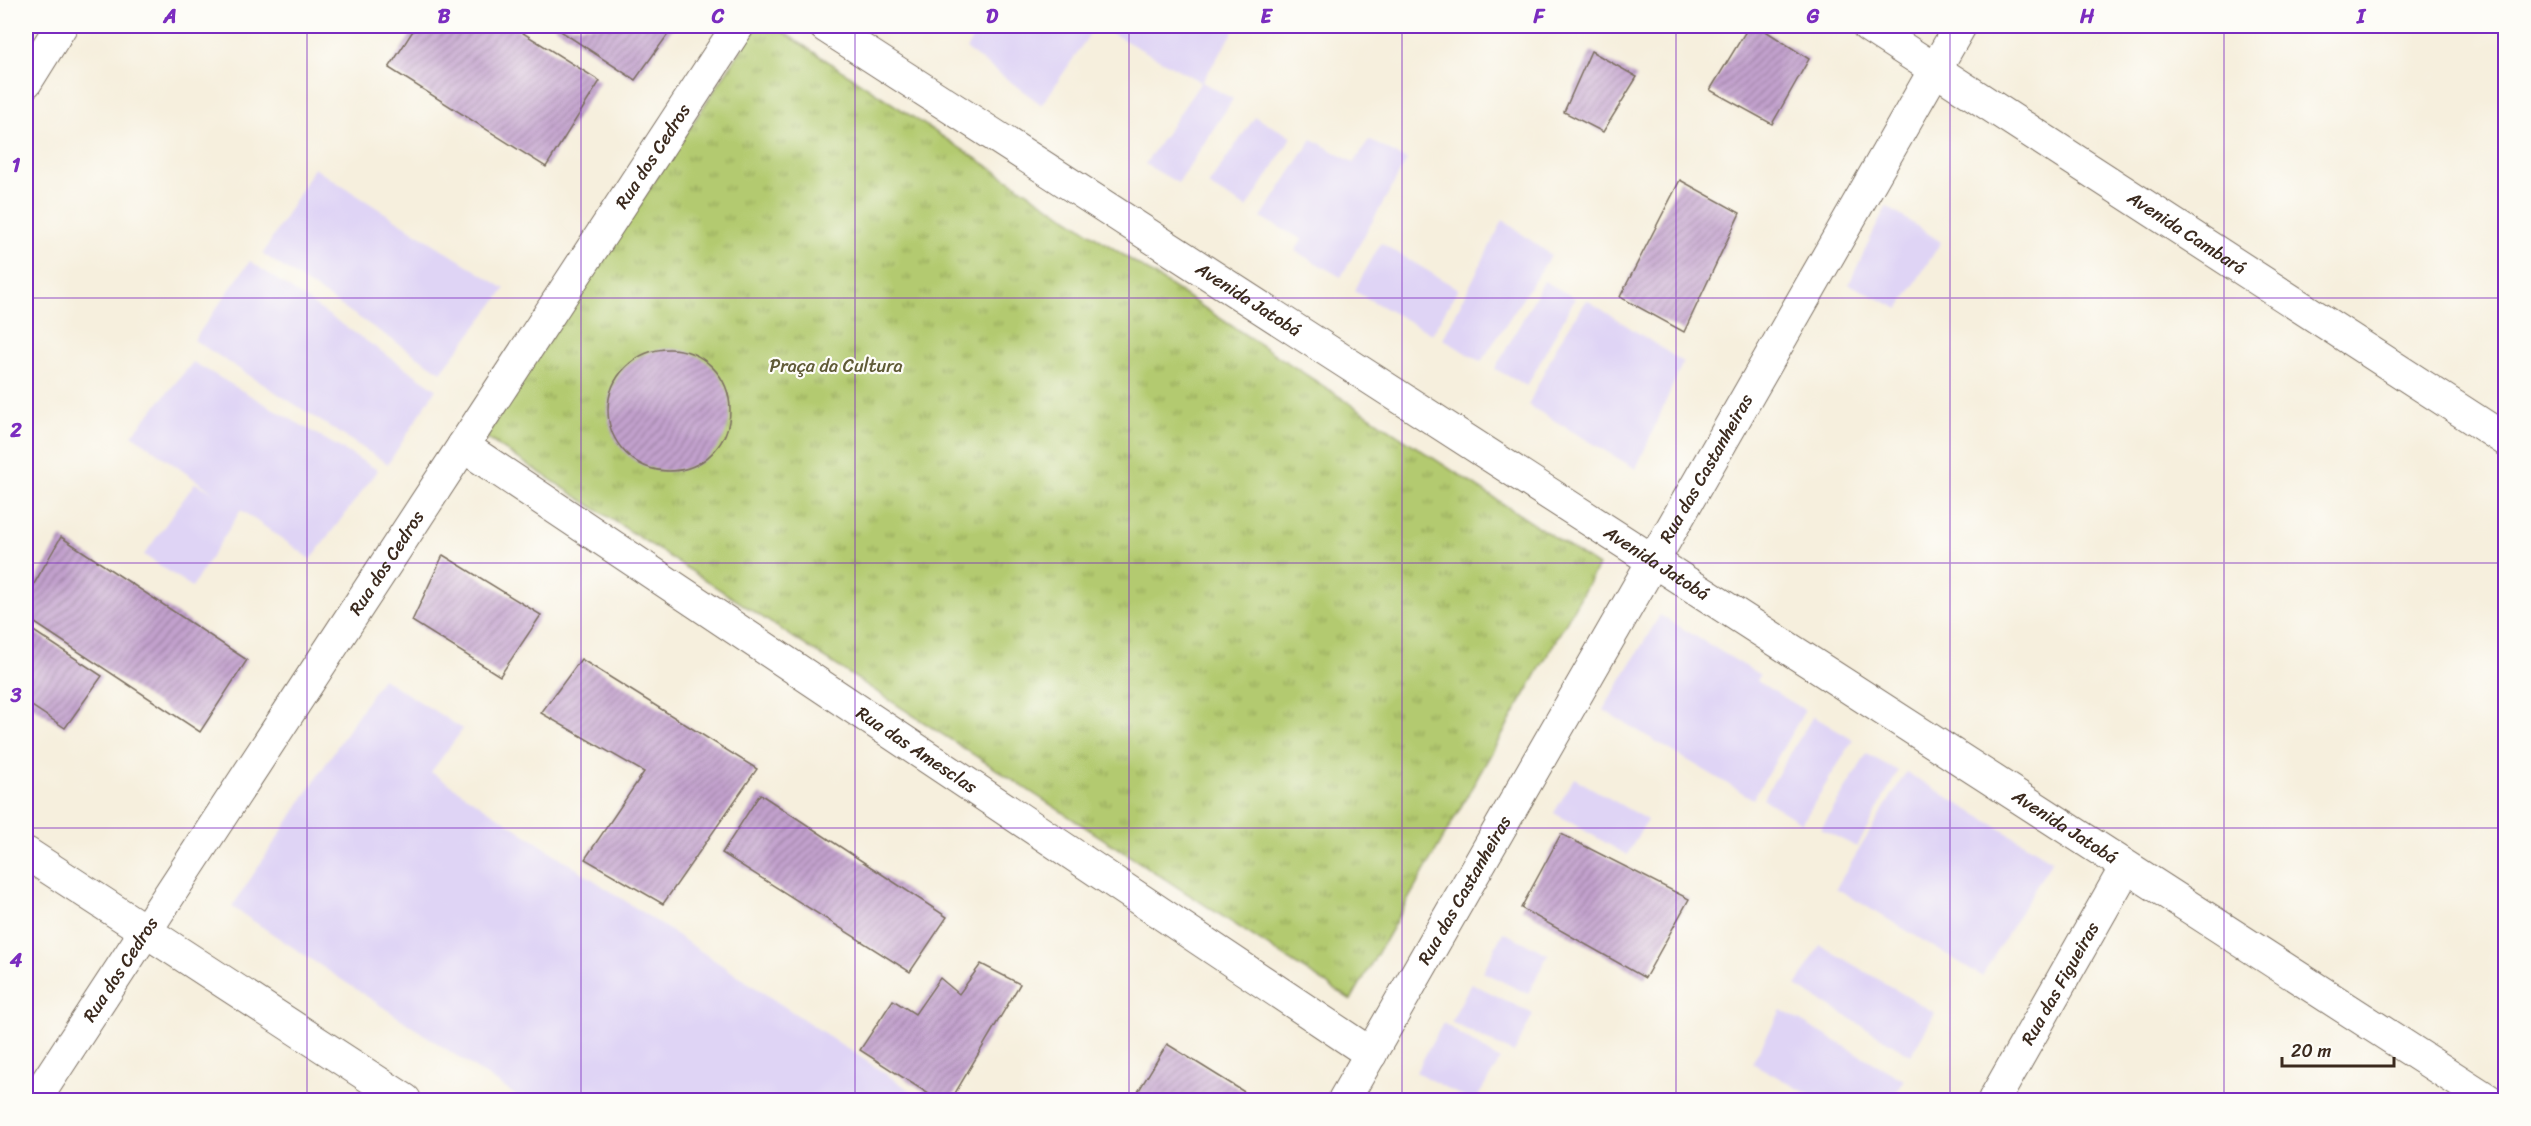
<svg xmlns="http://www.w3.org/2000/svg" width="2531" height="1126" font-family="Sriracha,sans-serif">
<defs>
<pattern id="grass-tufts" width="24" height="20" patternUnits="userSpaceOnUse" patternTransform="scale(1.5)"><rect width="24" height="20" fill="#b3ca6f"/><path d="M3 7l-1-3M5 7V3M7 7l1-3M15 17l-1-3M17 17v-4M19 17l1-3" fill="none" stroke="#93a45b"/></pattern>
<pattern id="building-hatch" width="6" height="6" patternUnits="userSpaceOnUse" patternTransform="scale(1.5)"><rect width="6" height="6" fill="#c2a1cd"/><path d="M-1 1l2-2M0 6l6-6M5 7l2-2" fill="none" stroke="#9f83a6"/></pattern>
</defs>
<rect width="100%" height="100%" fill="#fdfcf7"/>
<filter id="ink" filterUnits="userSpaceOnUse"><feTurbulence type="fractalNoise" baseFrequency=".0167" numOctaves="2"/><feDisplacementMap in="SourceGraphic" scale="12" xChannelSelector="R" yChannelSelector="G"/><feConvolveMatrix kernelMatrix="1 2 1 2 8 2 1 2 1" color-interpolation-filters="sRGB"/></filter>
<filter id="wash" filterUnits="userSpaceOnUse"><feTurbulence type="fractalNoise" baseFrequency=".008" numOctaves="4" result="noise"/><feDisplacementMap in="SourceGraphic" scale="24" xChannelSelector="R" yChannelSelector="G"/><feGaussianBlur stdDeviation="1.35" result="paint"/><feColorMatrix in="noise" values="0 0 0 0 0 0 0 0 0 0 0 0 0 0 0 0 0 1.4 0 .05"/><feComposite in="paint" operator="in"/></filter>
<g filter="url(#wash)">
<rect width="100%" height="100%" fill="#f6efdd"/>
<g fill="#dfd4f5">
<path d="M980,26H1095L1042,105L966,49Z"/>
<path d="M1103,26H1237L1202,82L1233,99L1178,183L1145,164L1201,82L1102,28Z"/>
<path d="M1255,117L1292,137L1247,208L1208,185Z"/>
<path d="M1312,139L1354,163L1369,140L1407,160L1341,277L1295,251L1302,239L1261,218Z"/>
<path d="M314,168L505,289L441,372L263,254Z"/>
<path d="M1886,206L1941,242L1899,309L1849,284Z"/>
<path d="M1503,220L1551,255L1481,362L1443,339Z"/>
<path d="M1381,243L1458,289L1432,334L1354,291Z"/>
<path d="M250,261L436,389L388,464L194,340Z"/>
<path d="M1544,281L1575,298L1527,386L1495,369Z"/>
<path d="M1587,300L1683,362L1636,469L1528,405L1559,342Z"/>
<path d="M193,362L378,470L311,559L241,510L192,587L144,555L195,483L213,492L132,435Z"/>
<path d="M1660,615L1760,675L1757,681L1805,710L1753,799L1603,710Z"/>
<path d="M382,678L463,729L431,772L925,1100H523L232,907Z"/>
<path d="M1813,716L1853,740L1802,823L1763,799Z"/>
<path d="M1867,754L1898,771L1857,847L1821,829Z"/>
<path d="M1906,772L2052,860L1982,976L1836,888Z"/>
<path d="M1574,778L1647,820L1627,855L1554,813Z"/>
<path d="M1503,932L1548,954L1528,994L1483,972Z"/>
<path d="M1820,945L1935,1013L1911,1055L1796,986Z"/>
<path d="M1471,983L1533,1014L1514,1053L1451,1022Z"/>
<path d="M1781,1010L1904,1080L1892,1100H1819L1752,1063Z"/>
<path d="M1443,1023L1500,1060L1476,1100H1469L1416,1072Z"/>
</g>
<path fill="url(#grass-tufts)" stroke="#777a46" stroke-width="1.5" d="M757,26H774L1598,566L1351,1000L485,437Z"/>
<g id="blocks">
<g fill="url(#building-hatch)">
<path d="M416,26H512L600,81L546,167L389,68Z"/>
<path d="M553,26H674L635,80Z"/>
<path d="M1749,26H1758L1809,59L1772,124L1710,90Z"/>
<path d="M1591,51L1637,77L1603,132L1564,112Z"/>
<path d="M1680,180L1740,213L1684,332L1620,297Z"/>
<circle cx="669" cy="410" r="61"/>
<path d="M61,537L247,660L200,732L26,617V598Z"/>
<path d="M443,555L541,615L500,676L412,621Z"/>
<path d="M26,626L102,676L65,728L26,702Z"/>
<path d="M581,659L757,769L663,904L585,859L644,772L541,713Z"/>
<path d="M760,794L947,917L910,972L722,853Z"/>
<path d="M1561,834L1689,899L1645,978L1521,908Z"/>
<path d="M981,964L1020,984L951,1100H938L860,1050L893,1000L915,1014L940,978L959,994Z"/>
<path d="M1167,1044L1254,1098L1252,1100H1133Z"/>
</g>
</g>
</g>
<g filter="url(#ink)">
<use href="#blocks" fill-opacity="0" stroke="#7c6f61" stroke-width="1.5"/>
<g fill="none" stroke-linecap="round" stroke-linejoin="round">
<defs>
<g id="street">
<path id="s1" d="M825,26L2488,1100"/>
<path id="s2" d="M1868,26L2506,440"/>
<path d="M26,82L61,26"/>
<path id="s3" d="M463,446L1371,1054"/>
<path d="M26,853L405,1100"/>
<path id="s4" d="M35,1100L738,26"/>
<path id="s5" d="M1344,1100L1960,26"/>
<path id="s6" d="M1994,1100L2126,867"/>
</g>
</defs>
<use href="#street" stroke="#7c6f61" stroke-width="34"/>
<use href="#street" stroke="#fff" stroke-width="32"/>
</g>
</g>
<path fill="none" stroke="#7b2cbf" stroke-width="1.5" stroke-opacity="0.55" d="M307,26V1100M581,26V1100M855,26V1100M1129,26V1100M1402,26V1100M1676,26V1100M1950,26V1100M2224,26V1100M26,298H2506M26,563H2506M26,828H2506"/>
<g text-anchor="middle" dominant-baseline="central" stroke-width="4.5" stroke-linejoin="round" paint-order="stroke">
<g font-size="18" fill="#3b2a1e" stroke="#fdfcf7">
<text stroke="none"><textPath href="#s4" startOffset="1128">Rua dos Cedros</textPath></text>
<text stroke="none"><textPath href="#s2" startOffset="380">Avenida Cambará</textPath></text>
<text stroke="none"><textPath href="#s1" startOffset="504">Avenida Jatobá</textPath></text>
<text stroke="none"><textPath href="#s5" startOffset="728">Rua das Castanheiras</textPath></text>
<text stroke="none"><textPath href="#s4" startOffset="642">Rua dos Cedros</textPath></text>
<text stroke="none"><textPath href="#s1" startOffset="990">Avenida Jatobá</textPath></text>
<text stroke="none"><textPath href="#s3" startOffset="546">Rua das Amesclas</textPath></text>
<text stroke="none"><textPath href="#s1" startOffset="1476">Avenida Jatobá</textPath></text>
<text stroke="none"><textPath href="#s5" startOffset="242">Rua das Castanheiras</textPath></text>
<text stroke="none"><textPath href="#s4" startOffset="156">Rua dos Cedros</textPath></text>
<text stroke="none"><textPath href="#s6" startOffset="134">Rua das Figueiras</textPath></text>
</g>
<g font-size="18" fill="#5f5a36" stroke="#fdfcf7">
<text x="836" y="366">Praça da Cultura</text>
</g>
</g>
<rect width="2531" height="1126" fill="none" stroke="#fdfcf7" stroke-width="66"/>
<path d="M2282 1057v9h112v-9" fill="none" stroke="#3b2a1e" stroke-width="3"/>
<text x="2291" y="1057" font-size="18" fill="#3b2a1e" stroke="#fdfcf7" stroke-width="4.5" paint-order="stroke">20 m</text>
<rect x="33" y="33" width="2465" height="1060" fill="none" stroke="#7b2cbf" stroke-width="2"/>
<g font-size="20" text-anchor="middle" font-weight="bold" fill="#7b2cbf">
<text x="170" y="23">A</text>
<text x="444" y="23">B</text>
<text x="718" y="23">C</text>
<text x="992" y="23">D</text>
<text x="1266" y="23">E</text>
<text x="1539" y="23">F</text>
<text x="1813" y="23">G</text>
<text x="2087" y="23">H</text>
<text x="2361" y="23">I</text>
<text x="16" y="172">1</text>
<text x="16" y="437">2</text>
<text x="16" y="702">3</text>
<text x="16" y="967">4</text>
</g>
</svg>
